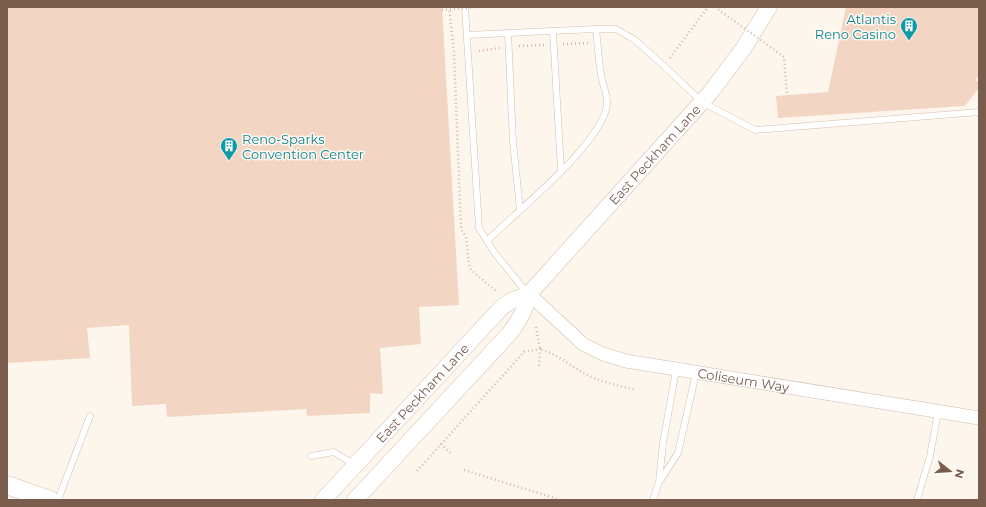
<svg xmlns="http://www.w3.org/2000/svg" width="986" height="507" font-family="Montserrat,sans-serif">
<rect width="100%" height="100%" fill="#fdf6ec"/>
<g fill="#f3d5c3">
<path d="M7,7H442L459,305L419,307L421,344L380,348L383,394L370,393V413L307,416L306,409L167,417L166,404L132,406L129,325L87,328L90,358L7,363Z"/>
<path d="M846,7H979V76L975,80L979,83V88L965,106L778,118L776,96L828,92Z"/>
</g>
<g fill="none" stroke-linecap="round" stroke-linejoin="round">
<defs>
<g id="service">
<path d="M465,7L479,228L494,252L527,293"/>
<path d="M553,31L561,171"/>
<path d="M508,33L513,142L520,210"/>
<path d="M467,35L596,29H616L635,40L664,66L702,102L755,130L979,112"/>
<path d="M487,241C515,213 604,142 607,104C608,95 602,84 601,74C598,59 598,44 596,29"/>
<path d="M311,456L334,452L355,465"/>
<path d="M660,481L678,453L696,373"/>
<path d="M58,500L90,416"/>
<path d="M653,500L659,482L663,443L676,370"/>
<path d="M917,500L930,456L938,412"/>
</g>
<g id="minor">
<path id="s1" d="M529,294L583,344L603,354L626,361L979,418"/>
</g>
<g id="tertiary">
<path id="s2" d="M323,500L502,307L511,301L529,294L710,93L743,49L769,7"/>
<path d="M355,500L509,334C520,320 524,312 529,294"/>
</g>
<path id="secondary" d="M7,485L50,500"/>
</defs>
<use href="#service" stroke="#d1beb0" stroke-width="7"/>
<use href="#minor" stroke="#d1beb0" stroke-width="14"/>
<use href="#tertiary" stroke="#d1beb0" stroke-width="17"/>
<use href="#secondary" stroke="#d6c0b0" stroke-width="19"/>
<g stroke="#d9b8a5" stroke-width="2.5" stroke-dasharray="1 3" stroke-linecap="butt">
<path d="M449,7L454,53L461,229L466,237L469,264L471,270L497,292"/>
<path d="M563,44L588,43"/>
<path d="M519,46L544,45"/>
<path d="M479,51L500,48"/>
<path d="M670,58L708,7"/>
<path d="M536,327L540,349C559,355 573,368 591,377C606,383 621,386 636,390"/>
<path d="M441,444L452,454"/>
<path d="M464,470L561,500"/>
<path d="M417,471L524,352L540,349L539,366"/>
</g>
<use href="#service" stroke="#fff" stroke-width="6"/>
<use href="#minor" stroke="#fff" stroke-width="13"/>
<use href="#tertiary" stroke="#fff" stroke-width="16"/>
<use href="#secondary" stroke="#fff" stroke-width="18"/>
<g stroke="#d9b8a5" stroke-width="2.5" stroke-dasharray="1 3" stroke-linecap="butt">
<path d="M715,7L784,57L787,95"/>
<path d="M442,10L481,7"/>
</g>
</g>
<defs>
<symbol id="building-pin" viewBox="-11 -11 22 30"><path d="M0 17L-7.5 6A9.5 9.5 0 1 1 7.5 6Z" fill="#0f9aa8" stroke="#fffaf3"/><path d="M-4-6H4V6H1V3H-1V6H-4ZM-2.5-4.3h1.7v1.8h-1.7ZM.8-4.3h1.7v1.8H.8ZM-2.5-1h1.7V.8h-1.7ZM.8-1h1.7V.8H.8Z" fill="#fff"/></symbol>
</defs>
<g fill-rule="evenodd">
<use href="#building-pin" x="899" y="16" width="20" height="27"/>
<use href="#building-pin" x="219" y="136" width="20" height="27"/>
</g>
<g text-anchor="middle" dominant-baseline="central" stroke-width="3" stroke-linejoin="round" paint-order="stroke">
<g font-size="13" fill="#0d838f" stroke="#fffaf3" text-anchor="end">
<text x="896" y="19">Atlantis<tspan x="896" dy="15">Reno Casino</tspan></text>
<text x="242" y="139" text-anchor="start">Reno-Sparks<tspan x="242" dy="15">Convention Center</tspan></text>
</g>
<g font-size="13" fill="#7a5c4d" stroke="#fffaf3">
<text stroke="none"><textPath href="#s2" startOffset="481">East Peckham Lane</textPath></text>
<text stroke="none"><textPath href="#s1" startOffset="239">Coliseum Way</textPath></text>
<text stroke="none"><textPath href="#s2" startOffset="146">East Peckham Lane</textPath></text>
</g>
</g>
<rect width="986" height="507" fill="none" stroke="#7a5c4d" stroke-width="16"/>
<g transform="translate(950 471) rotate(107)" stroke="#fffaf3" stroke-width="3" paint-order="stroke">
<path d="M0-3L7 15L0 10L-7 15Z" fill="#7a5c4d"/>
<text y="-6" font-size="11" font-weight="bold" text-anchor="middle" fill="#7a5c4d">N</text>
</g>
</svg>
